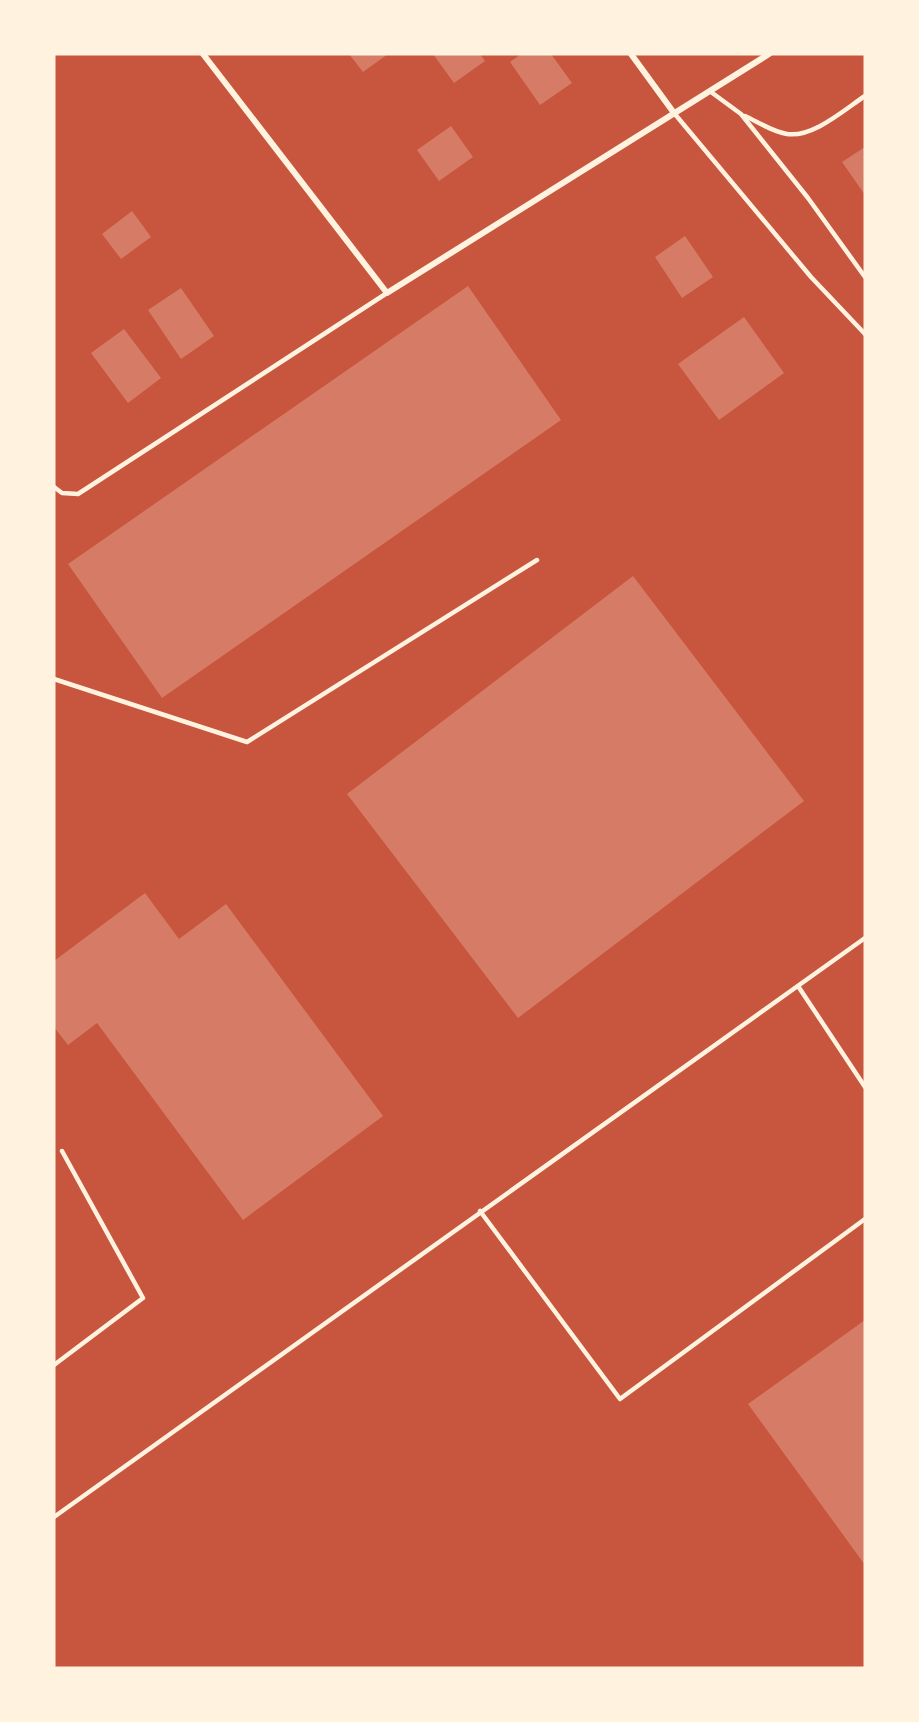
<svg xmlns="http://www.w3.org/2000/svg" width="919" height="1722" font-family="Lato,sans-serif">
<rect width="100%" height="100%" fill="#c8553d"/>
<g fill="#d67c66">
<path d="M349,54H388L363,72Z"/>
<path d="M433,54H480L485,61L454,83Z"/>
<path d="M521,54H551L572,83L540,105L510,62Z"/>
<path d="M451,126L473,157L439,181L417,150Z"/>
<path d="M865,147V195L842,162Z"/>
<path d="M132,211L151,237L121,259L102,234Z"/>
<path d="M685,236L713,277L682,298L655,257Z"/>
<path d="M468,286L561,420L162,698L68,564Z"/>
<path d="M181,288L214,336L181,359L148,310Z"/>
<path d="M744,317L784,373L719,420L678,364Z"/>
<path d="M124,329L161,378L128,403L91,353Z"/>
<path d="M633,576L804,801L518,1018L347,794Z"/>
<path d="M145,893L179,939L226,904L383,1116L243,1220L97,1023L68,1045L54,1027V961Z"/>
<path d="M865,1320V1565L748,1404Z"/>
</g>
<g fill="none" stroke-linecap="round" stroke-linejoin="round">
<g stroke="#fff3e0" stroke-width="4.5">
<path d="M711,92L741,114L808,198L865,277"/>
<path d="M674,113L811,277L865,334"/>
<path d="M745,116C758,122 773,132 787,134C813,138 845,109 865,96"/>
<path d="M54,487L62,493L78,494L387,293"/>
<path d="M54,679L247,742L537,560"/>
<path d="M798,986L865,1087"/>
<path d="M480,1211L620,1399L865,1219"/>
<path d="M54,1365L143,1298L62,1151"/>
<path d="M54,1517L865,938"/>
</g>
<g stroke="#fff3e0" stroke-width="6">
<path d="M203,54L387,293L769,54"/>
<path d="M631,54L674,113"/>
</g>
</g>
<rect width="919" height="1722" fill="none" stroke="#fff3e0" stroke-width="111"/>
</svg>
